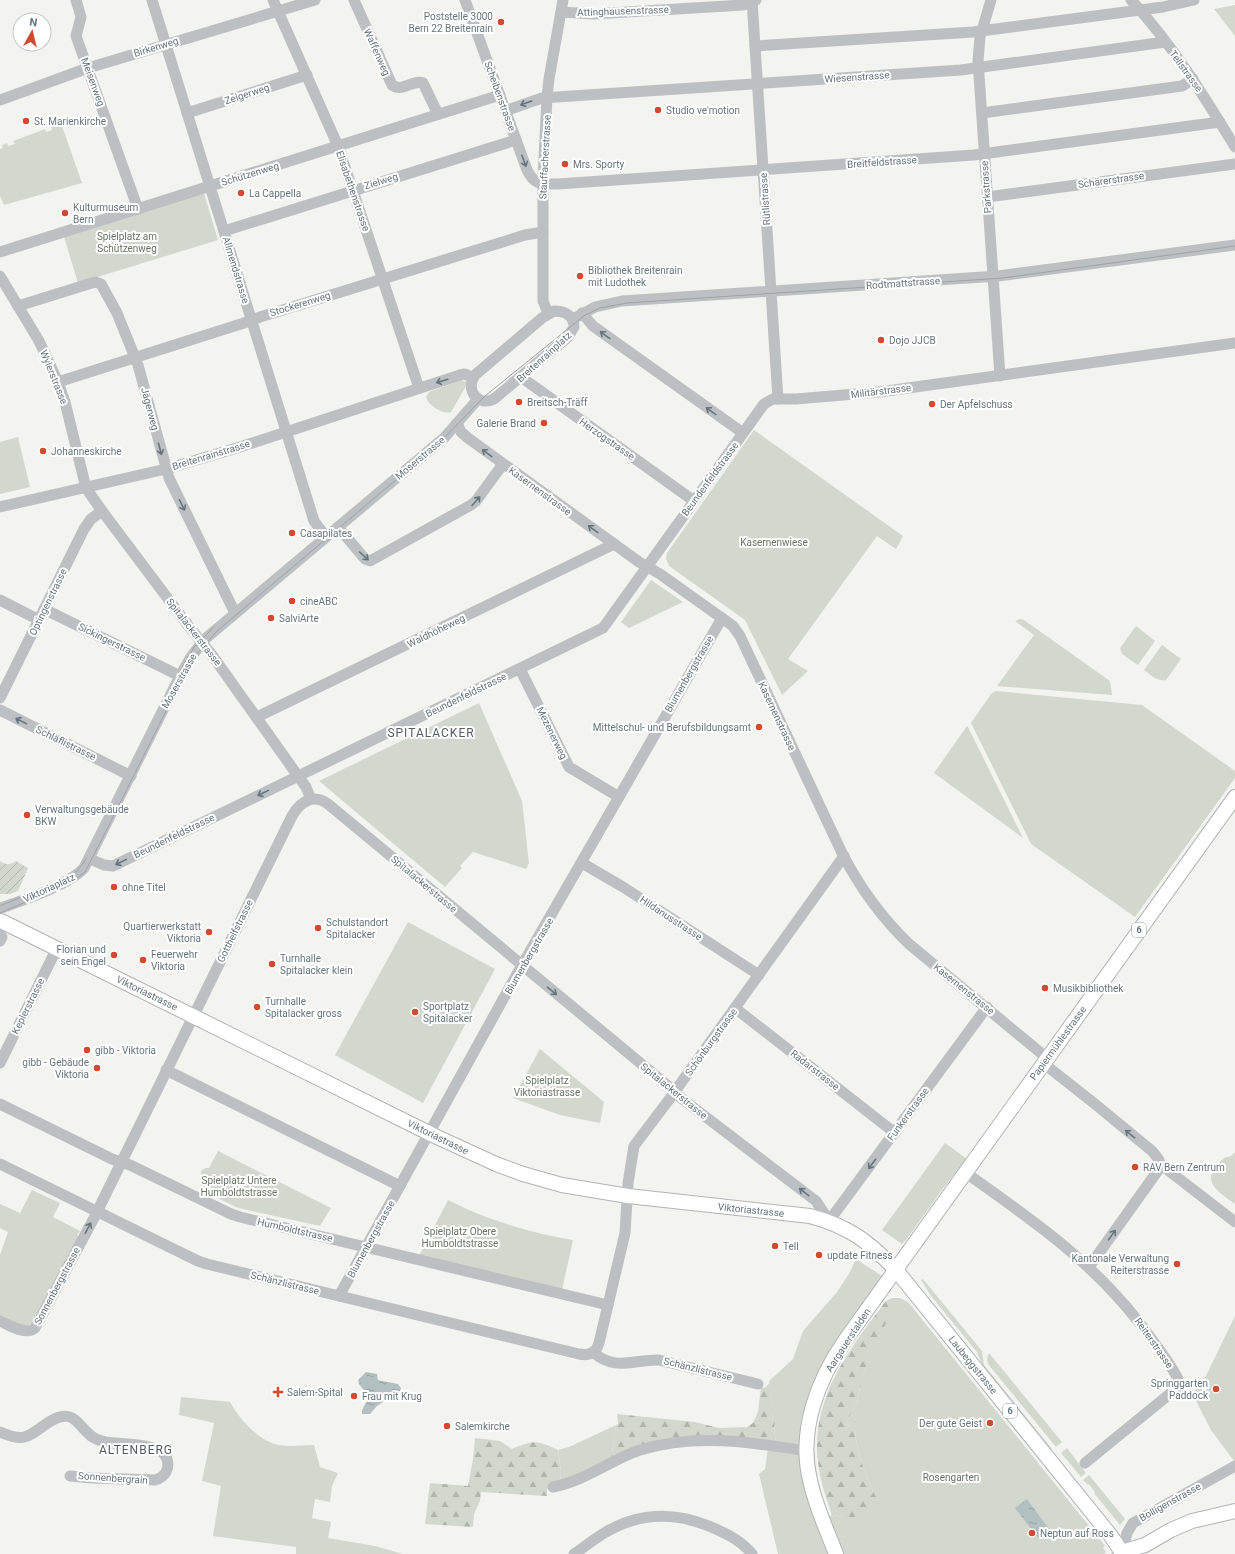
<svg xmlns="http://www.w3.org/2000/svg" width="1235" height="1554" font-family="Roboto,sans-serif">
<defs>
<pattern id="forest-firs" width="22" height="20" patternUnits="userSpaceOnUse"><rect width="22" height="20" fill="#d3d8cf"/><path d="M5 1l3.5 6h-7zM16 11l3.5 6h-7z" fill="#afb4ad"/></pattern>
<pattern id="garden-furrows" width="10" height="10" patternUnits="userSpaceOnUse"><rect width="10" height="10" fill="#d3d8cf"/><path d="M-1 1l2-2M0 10L10 0M9 11l2-2" fill="none" stroke="#afb4ad"/></pattern>
<pattern id="water-ripples" width="26" height="14" patternUnits="userSpaceOnUse"><rect width="26" height="14" fill="#b3c0c2"/><path d="M2 4q2-2 4 0t4 0M15 11q2-2 4 0t4 0" fill="none" stroke="#95a1a3"/></pattern>
</defs>
<rect width="100%" height="100%" fill="#f3f3ef"/>
<g fill="#d3d8cf">
<path d="M1235,5V36L1214,9Z"/>
<path d="M61,123L82,183L4,205L0,196V149L3,148L2,145L7,143L8,146L15,144L13,141L45,129L46,132L52,130L51,127Z"/>
<path d="M204,193L218,240L78,283L64,237Z"/>
<path d="M461,380L466,382V386L451,412C443,415 428,405 426,397L429,392Z"/>
<path d="M754,430L903,536L896,549L877,536L788,659L808,671L782,695L745,620L669,566L666,559L667,553Z"/>
<path d="M18,437L30,487L0,494V442Z"/>
<path d="M651,580L683,602L629,628L621,622Z"/>
<path d="M1020,619L1024,620L1110,681L1112,695L997,686L1034,635L1015,621Z"/>
<path d="M1136,626L1155,641L1138,665L1122,654L1120,648Z"/>
<path d="M1162,645L1181,659L1166,680C1157,682 1151,675 1144,670Z"/>
<path d="M996,691L1142,705L1235,771V778L1135,917L1031,844L971,723L991,694Z"/>
<path d="M479,703L522,801L529,863L526,869L473,852L460,866L462,868L445,887L319,781Z"/>
<path d="M967,726L968,727L1023,838L934,773Z"/>
<path d="M408,922L495,969L423,1103L335,1055Z"/>
<path d="M540,1049L604,1102L600,1123L560,1115L513,1098Z"/>
<path d="M945,1143L967,1159L945,1186L906,1240L902,1244L882,1230Z"/>
<path d="M218,1151L331,1208L320,1226L238,1208L199,1189L203,1180L201,1175V1171L205,1168H209Z"/>
<path d="M1235,1152V1204C1226,1197 1206,1186 1212,1173C1214,1167 1220,1162 1224,1158L1231,1156Z"/>
<path d="M32,1190L60,1203L53,1217L80,1231L77,1235L80,1237L33,1323L24,1327L0,1317V1255L8,1232L0,1228V1204L20,1213Z"/>
<path d="M448,1200C487,1220 530,1233 573,1240L562,1290L419,1256Z"/>
<path d="M856,1259L888,1280L855,1325L808,1429L822,1519L832,1515L843,1517L878,1501C867,1478 857,1457 855,1431L846,1424L856,1403L865,1370L892,1308V1298H900L908,1302L1102,1542L1105,1546L1103,1548L1106,1552L1104,1554H778L759,1474L765,1469L769,1441L776,1442L774,1429L775,1422H773C771,1408 773,1394 769,1381L793,1359L803,1331L837,1292L850,1272Z"/>
<path d="M923,1279L982,1351L984,1365L1052,1449H1049L992,1378L982,1365L977,1352L931,1296L921,1280Z"/>
<path d="M1235,1316V1461H1234L1211,1430L1192,1393L1202,1384Z"/>
<path d="M989,1353L1062,1442L1056,1447L988,1364L987,1358Z"/>
<path d="M181,1397L230,1402C240,1420 259,1441 279,1445C291,1447 303,1445 314,1445L320,1467L338,1473L332,1486L330,1502L315,1499L312,1518L331,1522L328,1538L375,1546L403,1554H296V1547L213,1536L221,1486L202,1481L214,1423L179,1415Z"/>
<path d="M616,1425L611,1459L560,1482L561,1472L558,1450L569,1447Z"/>
<path d="M1067,1448L1086,1473L1081,1477L1061,1453Z"/>
<path d="M1089,1475L1125,1519L1120,1525L1094,1493L1095,1492L1089,1484L1088,1485L1083,1480Z"/>
</g>
<g fill="url(#forest-firs)">
<path d="M892,1298V1309L865,1370L856,1403L846,1424L855,1431C857,1457 867,1478 878,1501C876,1504 875,1509 872,1512C863,1521 843,1517 832,1515C826,1498 820,1480 818,1462C811,1397 849,1350 886,1301Z"/>
<path d="M770,1383C773,1396 771,1409 773,1422H775L774,1429L776,1442L718,1437L611,1459L616,1425L618,1424L617,1414L695,1422L719,1428L747,1427L753,1423L758,1412L761,1387L764,1388Z"/>
<path d="M475,1438L500,1441L512,1449C534,1440 536,1440 558,1450L561,1472L560,1482L550,1483L547,1490V1496L481,1492L480,1501L474,1514L473,1527L425,1524L430,1483L468,1486L473,1459Z"/>
</g>
<path fill="url(#garden-furrows)" d="M0,861C5,865 11,865 16,861L28,868L18,891L10,894H0Z"/>
<g fill="url(#water-ripples)">
<path d="M366,1372L377,1374L378,1380L398,1384L401,1388L400,1391L377,1406L370,1414H362V1410L369,1397L359,1384L358,1380Z"/>
<path d="M1027,1499L1049,1529V1531L1042,1532L1040,1538H1038L1015,1508Z"/>
</g>
<g fill="none" stroke-linecap="round" stroke-linejoin="round">
<defs>
<g id="major">
<path d="M1,921L437,1137L496,1164L523,1174L562,1185L628,1196L810,1216C850,1227 868,1241 896,1270L1111,1536L1123,1554"/>
<path d="M1122,1552L1145,1545L1171,1530L1192,1521L1235,1511"/>
<path d="M836,1554C827,1530 815,1505 810,1480C798,1430 818,1379 846,1339L1235,797"/>
</g>
</defs>
<use href="#major" stroke="#b0b4b7" stroke-width="16"/>
<g stroke="#bcc0c3" stroke-width="11">
<path d="M76,0L81,17L76,36L138,209"/>
<path d="M152,0L314,521L326,537"/>
<path d="M273,0L338,146L419,388"/>
<path d="M354,0L392,85C403,93 412,79 423,83L438,114"/>
<path d="M465,0L527,170C535,186 542,184 558,184L974,155L1220,122"/>
<path d="M752,0L778,399"/>
<path d="M991,0L980,37L978,61L1000,376"/>
<path d="M1131,0C1172,44 1204,96 1235,147"/>
<path d="M561,12L594,14L743,5L756,0"/>
<path d="M755,46L973,32L1163,7L1194,0"/>
<path d="M0,100L88,68L315,0"/>
<path d="M505,111L542,98L961,70L1165,42"/>
<path d="M187,113L307,75"/>
<path d="M982,113L1182,86L1193,79"/>
<path d="M987,197L1235,164"/>
<path d="M224,231L516,140"/>
<path d="M0,252L500,95"/>
<path d="M0,276L39,341L58,382L65,402L86,488L102,511L190,628L212,655L298,776L306,787L311,799"/>
<path d="M18,306L95,282L101,284L117,313L138,365L169,478L235,613"/>
<path d="M554,311C564,311 574,315 574,327L568,337L494,399C477,407 465,389 475,375L542,318Z"/>
<path d="M548,313L543,301V178L547,97L549,79L563,0"/>
<path d="M582,313L593,326L743,433"/>
<path d="M573,319L595,307L622,301L998,276L1235,245"/>
<path d="M521,377L694,501"/>
<path d="M58,382L244,323L260,317L525,235L543,232"/>
<path d="M457,423L461,432L468,438L639,562L660,574L733,626L740,636L842,853C859,886 883,919 909,944L1047,1058"/>
<path d="M0,507L166,469L240,447L460,375L465,374L473,378"/>
<path d="M338,527L365,559L370,561L471,505L476,501L503,464"/>
<path d="M0,600L39,620"/>
<path d="M44,609L180,676"/>
<path d="M520,669L569,767L619,797"/>
<path d="M0,698L84,529L91,519L102,511"/>
<path d="M0,710L131,776"/>
<path d="M257,717L614,544"/>
<path d="M90,859L104,865L113,866L603,628L764,404L773,399H796L879,392L1235,343"/>
<path d="M582,863L623,887L759,975"/>
<path d="M1,908C23,900 69,885 84,868L180,676L191,657L205,639L444,438L478,399"/>
<path d="M0,934L2,937L0,941"/>
<path d="M735,1008L895,1133"/>
<path d="M0,1063L57,948"/>
<path d="M1043,1063L1095,1104L1152,1151C1157,1157 1162,1161 1159,1169L1089,1267"/>
<path d="M166,1070L400,1186"/>
<path d="M0,1104L112,1159L130,1165L231,1214L240,1217L608,1305"/>
<path d="M0,1164L198,1261L207,1264L579,1354C589,1356 596,1353 599,1343L625,1233L628,1183L634,1146L668,1101L844,856"/>
<path d="M1160,1164L1235,1222"/>
<path d="M966,1173C1037,1223 1102,1268 1153,1341C1162,1353 1171,1365 1178,1379L1179,1384L1177,1388L1085,1463"/>
<path d="M339,1296L517,974L722,618"/>
<path d="M0,1321C9,1325 26,1336 35,1328L94,1218L292,816C300,802 313,793 328,804L668,1086L681,1098L816,1201L829,1221L987,1007"/>
<path d="M593,1352C615,1372 634,1359 659,1360L758,1384"/>
<path d="M0,1432C23,1442 27,1438 46,1424C51,1421 55,1418 60,1417C75,1413 79,1426 89,1434C93,1439 99,1440 105,1442C121,1445 161,1442 167,1459C170,1469 165,1477 155,1480L92,1478L70,1476"/>
<path d="M553,1487C585,1481 610,1460 640,1450C695,1433 751,1442 807,1451"/>
<path d="M574,1554C585,1547 595,1538 606,1532C640,1512 674,1512 709,1526C725,1533 741,1540 752,1554"/>
<path d="M1117,1554L1122,1552L1127,1533L1133,1523L1235,1466"/>
</g>
<use href="#major" stroke="#fff" stroke-width="14"/>
<g stroke="#9ca3a7" stroke-width="1">
<path d="M177,676L194,647L214,627"/>
<path d="M0,906L69,877L78,870L86,859"/>
<path d="M0,913L70,883L85,872L103,837L185,673L196,655L217,631L436,446L485,396L585,315L600,308L627,303L1003,278L1235,246"/>
</g>
</g>
<defs><path id="oneway-shaft" d="M-6 0H5M1.5-3L5.5 0L1.5 3" fill="none" stroke-width="1.6" stroke-linecap="round" stroke-linejoin="round"/></defs>
<g stroke="#65757e">
<use href="#oneway-shaft" transform="translate(526 103) rotate(160)"/>
<use href="#oneway-shaft" transform="translate(524 161) rotate(70)"/>
<use href="#oneway-shaft" transform="translate(605 335) rotate(-144)"/>
<use href="#oneway-shaft" transform="translate(442 381) rotate(163)"/>
<use href="#oneway-shaft" transform="translate(711 411) rotate(-144)"/>
<use href="#oneway-shaft" transform="translate(160 449) rotate(75)"/>
<use href="#oneway-shaft" transform="translate(487 453) rotate(-144)"/>
<use href="#oneway-shaft" transform="translate(476 501) rotate(-48)"/>
<use href="#oneway-shaft" transform="translate(182 505) rotate(64)"/>
<use href="#oneway-shaft" transform="translate(593 529) rotate(-144)"/>
<use href="#oneway-shaft" transform="translate(364 556) rotate(42)"/>
<use href="#oneway-shaft" transform="translate(21 721) rotate(-154)"/>
<use href="#oneway-shaft" transform="translate(263 793) rotate(154)"/>
<use href="#oneway-shaft" transform="translate(121 862) rotate(154)"/>
<use href="#oneway-shaft" transform="translate(552 991) rotate(39)"/>
<use href="#oneway-shaft" transform="translate(1130 1134) rotate(-141)"/>
<use href="#oneway-shaft" transform="translate(872 1164) rotate(127)"/>
<use href="#oneway-shaft" transform="translate(804 1192) rotate(-142)"/>
<use href="#oneway-shaft" transform="translate(88 1228) rotate(-62)"/>
<use href="#oneway-shaft" transform="translate(1112 1235) rotate(-55)"/>
</g>
<g fill="#d34930" stroke="#fff" stroke-width="1.5">
<circle cx="501" cy="22" r="4"/>
<circle cx="658" cy="110" r="4"/>
<circle cx="26" cy="121" r="4"/>
<circle cx="565" cy="164" r="4"/>
<circle cx="241" cy="193" r="4"/>
<circle cx="65" cy="213" r="4"/>
<circle cx="580" cy="276" r="4"/>
<circle cx="881" cy="340" r="4"/>
<circle cx="519" cy="402" r="4"/>
<circle cx="932" cy="404" r="4"/>
<circle cx="544" cy="423" r="4"/>
<circle cx="43" cy="451" r="4"/>
<circle cx="292" cy="533" r="4"/>
<circle cx="292" cy="601" r="4"/>
<circle cx="271" cy="618" r="4"/>
<circle cx="759" cy="727" r="4"/>
<circle cx="27" cy="815" r="4"/>
<circle cx="114" cy="887" r="4"/>
<circle cx="318" cy="928" r="4"/>
<circle cx="209" cy="932" r="4"/>
<circle cx="114" cy="955" r="4"/>
<circle cx="143" cy="960" r="4"/>
<circle cx="272" cy="964" r="4"/>
<circle cx="1045" cy="988" r="4"/>
<circle cx="257" cy="1007" r="4"/>
<circle cx="415" cy="1012" r="4"/>
<circle cx="87" cy="1050" r="4"/>
<circle cx="97" cy="1068" r="4"/>
<circle cx="1135" cy="1167" r="4"/>
<circle cx="775" cy="1246" r="4"/>
<circle cx="819" cy="1255" r="4"/>
<circle cx="1177" cy="1264" r="4"/>
<circle cx="1216" cy="1389" r="4"/>
<path d="M276 1386h4v4h4v4h-4v4h-4v-4h-4v-4h4z"/>
<circle cx="354" cy="1396" r="4"/>
<circle cx="990" cy="1423" r="4"/>
<circle cx="447" cy="1426" r="4"/>
<circle cx="1032" cy="1533" r="4"/>
</g>
<g text-anchor="middle" dominant-baseline="central" stroke-width="4" stroke-linejoin="round" paint-order="stroke">
<g fill="#fff" stroke="#939ea5" stroke-width="1">
<rect x="1132" y="923" width="14" height="14" rx="3"/>
<rect x="1003" y="1404" width="14" height="14" rx="3"/>
</g>
<g font-size="9" font-weight="bold" fill="#65757e">
<text x="1139" y="930">6</text>
<text x="1010" y="1411">6</text>
</g>
<g font-size="10" fill="#65757e" stroke="#fff">
<text transform="translate(623 11) rotate(-2)">Attinghausenstrasse</text>
<text transform="translate(156 47) rotate(-17)">Birkenweg</text>
<text transform="translate(377 52) rotate(66)">Waffenweg</text>
<text transform="translate(1186 71) rotate(54)">Tellstrasse</text>
<text transform="translate(857 77) rotate(-4)">Wiesenstrasse</text>
<text transform="translate(93 82) rotate(70)">Meisenweg</text>
<text transform="translate(247 94) rotate(-18)">Zeigerweg</text>
<text transform="translate(500 96) rotate(70)">Scheibenstrasse</text>
<text transform="translate(545 157) rotate(-87)">Stauffacherstrasse</text>
<text transform="translate(882 162) rotate(-4)">Breitfeldstrasse</text>
<text transform="translate(250 174) rotate(-17)">Schützenweg</text>
<text transform="translate(1111 180) rotate(-8)">Schärerstrasse</text>
<text transform="translate(381 181) rotate(-17)">Zielweg</text>
<text transform="translate(986 187) rotate(-94)">Parkstrasse</text>
<text transform="translate(353 191) rotate(71)">Elisabethenstrasse</text>
<text transform="translate(765 199) rotate(-94)">Rütlistrasse</text>
<text transform="translate(236 270) rotate(73)">Allmendstrasse</text>
<text transform="translate(903 283) rotate(-4)">Rodtmattstrasse</text>
<text transform="translate(300 304) rotate(-17)">Stockerenweg</text>
<text transform="translate(544 357) rotate(-42)">Breitenrainplatz</text>
<text transform="translate(54 377) rotate(68)">Wylerstrasse</text>
<text transform="translate(881 391) rotate(-7)">Militärstrasse</text>
<text transform="translate(150 409) rotate(75)">Jägerweg</text>
<text transform="translate(607 439) rotate(35)">Herzogstrasse</text>
<text transform="translate(211 455) rotate(-17)">Breitenrainstrasse</text>
<text transform="translate(420 458) rotate(-40)">Moserstrasse</text>
<text transform="translate(710 479) rotate(-54)">Beundenfeldstrasse</text>
<text transform="translate(540 491) rotate(36)">Kasernenstrasse</text>
<text transform="translate(48 602) rotate(-64)">Optingenstrasse</text>
<text transform="translate(436 631) rotate(-26)">Waldhöheweg</text>
<text transform="translate(194 632) rotate(52)">Spitalackerstrasse</text>
<text transform="translate(112 642) rotate(26)">Sickingerstrasse</text>
<text transform="translate(689 674) rotate(-60)">Blumenbergstrasse</text>
<text transform="translate(179 681) rotate(-61)">Moserstrasse</text>
<text transform="translate(466 695) rotate(-26)">Beundenfeldstrasse</text>
<text transform="translate(777 716) rotate(65)">Kasernenstrasse</text>
<text transform="translate(552 733) rotate(64)">Mezenerweg</text>
<text transform="translate(66 743) rotate(26)">Schläflistrasse</text>
<text transform="translate(174 836) rotate(-26)">Beundenfeldstrasse</text>
<text transform="translate(424 884) rotate(40)">Spitalackerstrasse</text>
<text transform="translate(49 888) rotate(-25)">Viktoriaplatz</text>
<text transform="translate(671 918) rotate(33)">Hildanusstrasse</text>
<text transform="translate(235 931) rotate(-64)">Gotthelfstrasse</text>
<text transform="translate(529 956) rotate(-60)">Blumenbergstrasse</text>
<text transform="translate(964 989) rotate(39)">Kasernenstrasse</text>
<text transform="translate(147 993) rotate(26)">Viktoriastrasse</text>
<text transform="translate(28 1006) rotate(-64)">Keplerstrasse</text>
<text transform="translate(711 1042) rotate(-54)">Schönburgstrasse</text>
<text transform="translate(1058 1043) rotate(-54)">Papiermühlestrasse</text>
<text transform="translate(815 1070) rotate(38)">Radarstrasse</text>
<text transform="translate(674 1091) rotate(39)">Spitalackerstrasse</text>
<text transform="translate(908 1114) rotate(-54)">Funkerstrasse</text>
<text transform="translate(438 1137) rotate(26)">Viktoriastrasse</text>
<text transform="translate(751 1210) rotate(6)">Viktoriastrasse</text>
<text transform="translate(295 1230) rotate(13)">Humboldtstrasse</text>
<text transform="translate(371 1239) rotate(-61)">Blumenbergstrasse</text>
<text transform="translate(285 1283) rotate(14)">Schänzlistrasse</text>
<text transform="translate(57 1286) rotate(-62)">Sonnenbergstrasse</text>
<text transform="translate(848 1340) rotate(-57)">Aargauerstalden</text>
<text transform="translate(1154 1343) rotate(55)">Reiterstrasse</text>
<text transform="translate(973 1365) rotate(51)">Laubeggstrasse</text>
<text transform="translate(698 1369) rotate(14)">Schänzlistrasse</text>
<text transform="translate(113 1478) rotate(4)">Sonnenbergrain</text>
<text transform="translate(1170 1502) rotate(-29)">Bolligenstrasse</text>
</g>
<g font-size="10" fill="#65757e" stroke="#fff" text-anchor="start">
<text x="493" y="16" text-anchor="end">Poststelle 3000<tspan x="493" dy="12">Bern 22 Breitenrain</tspan></text>
<text x="666" y="110">Studio ve'motion</text>
<text x="34" y="121">St. Marienkirche</text>
<text x="573" y="164">Mrs. Sporty</text>
<text x="249" y="193">La Cappella</text>
<text x="73" y="207">Kulturmuseum<tspan x="73" dy="12">Bern</tspan></text>
<text x="588" y="270">Bibliothek Breitenrain<tspan x="588" dy="12">mit Ludothek</tspan></text>
<text x="889" y="340">Dojo JJCB</text>
<text x="527" y="402">Breitsch-Träff</text>
<text x="940" y="404">Der Apfelschuss</text>
<text x="536" y="423" text-anchor="end">Galerie Brand</text>
<text x="51" y="451">Johanneskirche</text>
<text x="300" y="533">Casapilates</text>
<text x="300" y="601">cineABC</text>
<text x="279" y="618">SalviArte</text>
<text x="751" y="727" text-anchor="end">Mittelschul- und Berufsbildungsamt</text>
<text x="35" y="809">Verwaltungsgebäude<tspan x="35" dy="12">BKW</tspan></text>
<text x="122" y="887">ohne Titel</text>
<text x="326" y="922">Schulstandort<tspan x="326" dy="12">Spitalacker</tspan></text>
<text x="201" y="926" text-anchor="end">Quartierwerkstatt<tspan x="201" dy="12">Viktoria</tspan></text>
<text x="106" y="949" text-anchor="end">Florian und<tspan x="106" dy="12">sein Engel</tspan></text>
<text x="151" y="954">Feuerwehr<tspan x="151" dy="12">Viktoria</tspan></text>
<text x="280" y="958">Turnhalle<tspan x="280" dy="12">Spitalacker klein</tspan></text>
<text x="1053" y="988">Musikbibliothek</text>
<text x="265" y="1001">Turnhalle<tspan x="265" dy="12">Spitalacker gross</tspan></text>
<text x="423" y="1006">Sportplatz<tspan x="423" dy="12">Spitalacker</tspan></text>
<text x="95" y="1050">gibb - Viktoria</text>
<text x="89" y="1062" text-anchor="end">gibb - Gebäude<tspan x="89" dy="12">Viktoria</tspan></text>
<text x="1143" y="1167">RAV Bern Zentrum</text>
<text x="783" y="1246">Tell</text>
<text x="827" y="1255">update Fitness</text>
<text x="1169" y="1258" text-anchor="end">Kantonale Verwaltung<tspan x="1169" dy="12">Reiterstrasse</tspan></text>
<text x="1208" y="1383" text-anchor="end">Springgarten<tspan x="1208" dy="12">Paddock</tspan></text>
<text x="287" y="1392">Salem-Spital</text>
<text x="362" y="1396">Frau mit Krug</text>
<text x="982" y="1423" text-anchor="end">Der gute Geist</text>
<text x="455" y="1426">Salemkirche</text>
<text x="1040" y="1533">Neptun auf Ross</text>
</g>
<g font-size="10" fill="#687663" stroke="#fff">
<text x="127" y="236">Spielplatz am<tspan x="127" dy="12">Schützenweg</tspan></text>
<text x="774" y="542">Kasernenwiese</text>
<text x="547" y="1080">Spielplatz<tspan x="547" dy="12">Viktoriastrasse</tspan></text>
<text x="239" y="1180">Spielplatz Untere<tspan x="239" dy="12">Humboldtstrasse</tspan></text>
<text x="460" y="1231">Spielplatz Obere<tspan x="460" dy="12">Humboldtstrasse</tspan></text>
<text x="951" y="1477">Rosengarten</text>
</g>
<g font-size="12" letter-spacing="1" fill="#525d64" stroke="#fff">
<text x="431" y="733">SPITALACKER</text>
<text x="136" y="1450">ALTENBERG</text>
</g>
</g>
<g transform="translate(32 32) rotate(8)"><circle r="19" fill="#ffffff" stroke="#c1c8cb"/>
<path d="M0-3L7 15L0 10L-7 15Z" fill="#d34930"/>
<text y="-6" font-size="11" font-weight="bold" text-anchor="middle" fill="#65757e">N</text>
</g>
</svg>
